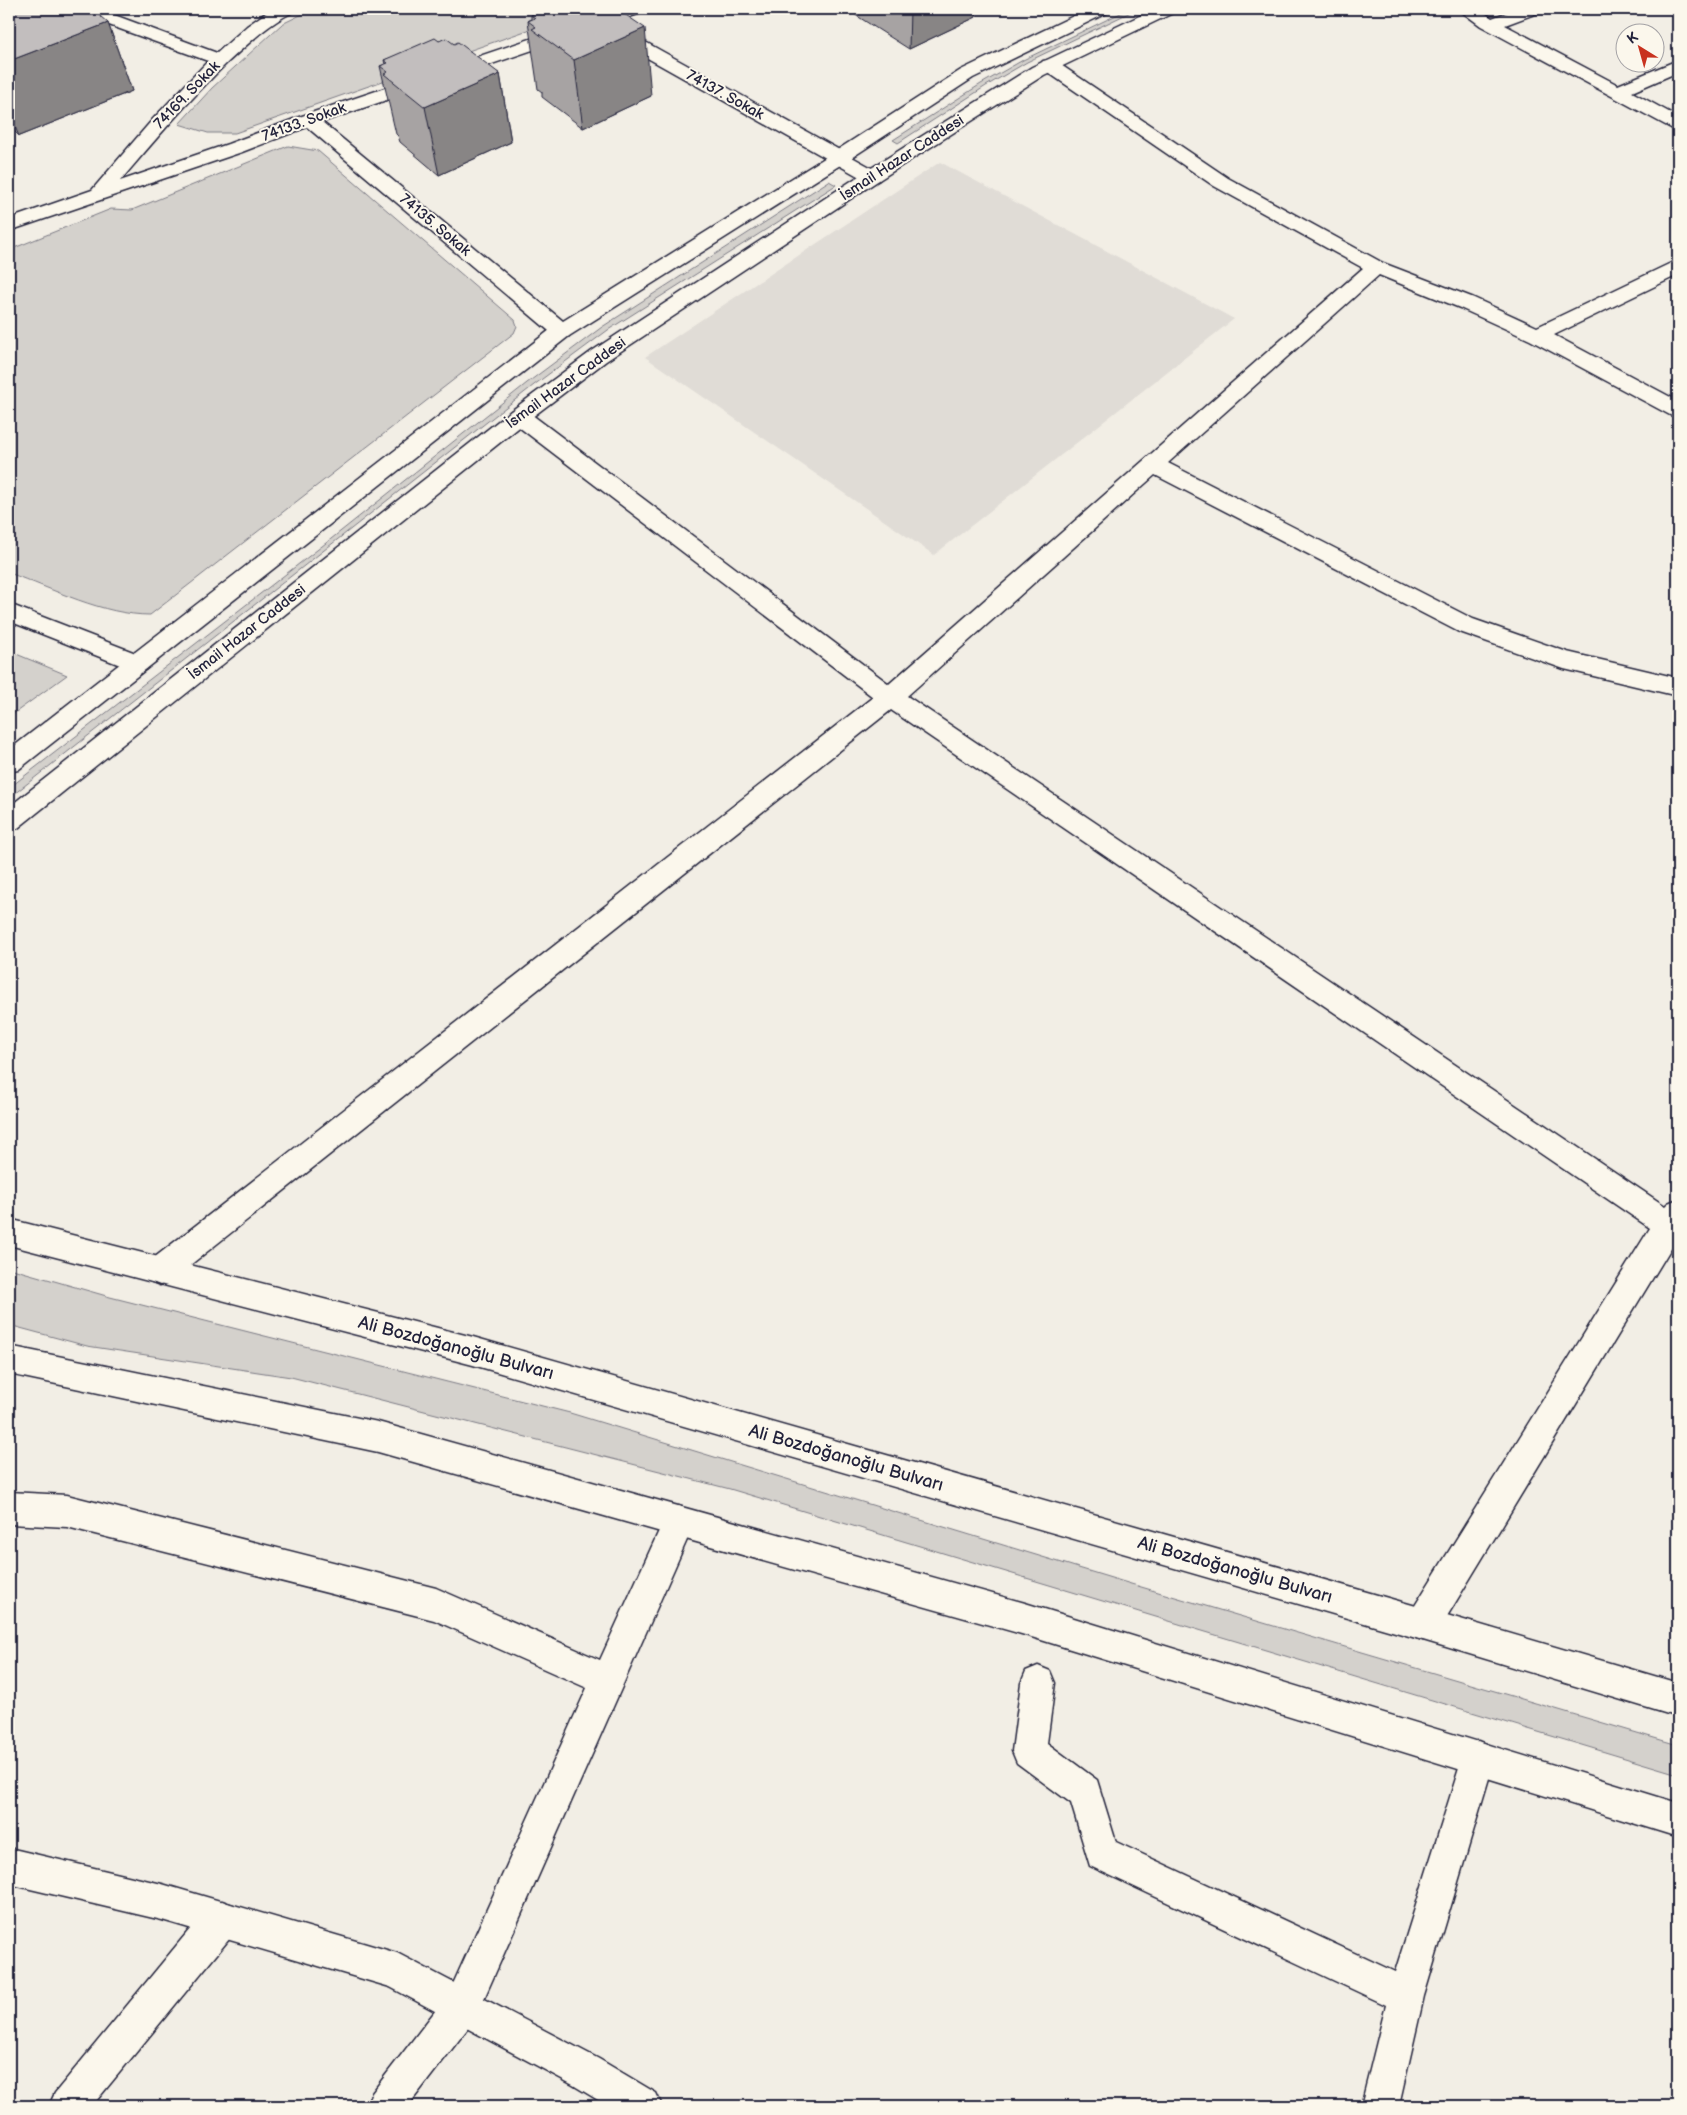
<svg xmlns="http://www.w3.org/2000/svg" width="1687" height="2115" font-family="'Balsamiq Sans',sans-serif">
<rect width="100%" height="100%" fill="#f2eee5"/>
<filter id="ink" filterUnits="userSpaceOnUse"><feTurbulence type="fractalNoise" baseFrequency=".02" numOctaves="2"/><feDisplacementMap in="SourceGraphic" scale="10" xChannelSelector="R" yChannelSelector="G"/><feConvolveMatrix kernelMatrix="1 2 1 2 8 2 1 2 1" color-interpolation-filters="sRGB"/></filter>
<g filter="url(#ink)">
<path fill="#e0dcd6" d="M940,162L1234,319L934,555L645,357Z"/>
<g fill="#d4d1cc" stroke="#7b7a84">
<path d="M313,9H539V12L531,29L235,133H208L179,124L212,88L282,24Z"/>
<path d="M1129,9H1137L1027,62L986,86L898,143L893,140L981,84L1023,60Z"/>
<path d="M288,146L318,151L515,320L517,326L514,333L150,615C103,615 53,589 9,573V250L111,209L132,210Z"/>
<path d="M829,181L836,185L608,330L534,385L9,798V788L326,543L527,383L602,327Z"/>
<path d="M9,651L67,675L9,717Z"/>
<path d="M9,1268L110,1297L570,1413L1131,1584L1678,1745V1774L730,1489L291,1377L87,1346L9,1325Z"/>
</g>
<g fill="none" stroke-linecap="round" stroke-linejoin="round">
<defs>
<g id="minor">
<path d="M73,9H98L217,53L247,26L270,10L294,9L291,13C267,25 248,44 228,62C190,99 155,140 120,181L228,144L302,116L619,9H644L641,13L322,122L569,326L572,331L569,336L562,338L555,336L307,127L242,152L9,231V219L92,190L153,119L208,61L76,13Z"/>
<path d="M1458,9H1479L1492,18L1516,9H1540L1537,13L1505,25L1618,85L1678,60V72L1632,92L1678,117V130L1671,128L1481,26Z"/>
<path d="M616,28L622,29L879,172L882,176L879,180L872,182L865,180L610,37L607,33L610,29Z"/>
<path d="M1049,60L1055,61L1228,178L1383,263L1474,298L1537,327L1671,263L1678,261V275L1554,335L1678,401V417L1670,415L1530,340L1460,308L1379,275L1168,463L1473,619L1567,652L1678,678V696L1564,669L1457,631L1155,475L907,696L1665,1206L1668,1203L1678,1199V1244L1674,1243L1435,1636L1423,1640L1411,1636L1407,1624L1411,1612L1650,1228L891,710L170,1281L160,1285L150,1281L145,1271L150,1261L873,697L511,421L508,416L511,411L519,409L527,411L889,684L1363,268L1214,186L1043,69L1040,65L1043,61Z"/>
<path d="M9,604L146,657L150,663L146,669L138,672L9,621Z"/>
<path d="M9,1492L67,1495L436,1588L600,1660L668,1511L679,1506L690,1511L695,1522L690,1533L475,2019L408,2106H366L372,2093L449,1993L587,1688L434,1620L67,1527L9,1524Z"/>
<path d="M1038,1666L1050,1671L1055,1683L1047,1743L1097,1780L1116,1842L1395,1972L1466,1746L1478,1741L1490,1746L1495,1758L1424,1996L1399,2106H1361L1386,2005L1090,1866L1071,1803L1017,1763L1012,1751L1021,1683L1026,1671Z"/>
<path d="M222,1901L235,1906L240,1919L235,1932L92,2106H49L55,2093L209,1906Z"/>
</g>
<path id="tertiary" d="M9,1848L162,1884L397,1953L599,2059L656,2093L662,2106H608L573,2085L390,1987L162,1920L9,1884Z"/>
<g id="secondary">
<path d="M1088,9H1110L1107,13L973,78L845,162L569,336L18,770L9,772V750L555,326L831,154L961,70Z"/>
<path d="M1154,9H1176L1173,13L1044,75L879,180L606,361L527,421L18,828L9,831V807L511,411L592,351L865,172L1032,67Z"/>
</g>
<g id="primary">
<path d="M9,1219L473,1337L1423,1608L1678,1683V1717L1423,1640L473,1365L9,1245Z"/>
<path d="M9,1346L378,1422L1025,1603L1678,1803V1837L1025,1635L378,1452L9,1374Z"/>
</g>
</defs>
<use href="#minor" stroke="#22223b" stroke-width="3"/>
<use href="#tertiary" stroke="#22223b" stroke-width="3"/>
<use href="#secondary" stroke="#22223b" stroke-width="3"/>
<use href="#primary" stroke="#22223b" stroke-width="3"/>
<use href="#minor" fill="#fbf7ec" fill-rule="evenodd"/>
<use href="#tertiary" fill="#fbf7ec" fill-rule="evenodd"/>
<use href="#secondary" fill="#fbf7ec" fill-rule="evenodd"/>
<use href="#primary" fill="#fbf7ec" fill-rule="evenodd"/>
</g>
<g fill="#a7a3a3" stroke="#22223b">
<path d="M9,9L108,23L132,91L19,136L9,126Z"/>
<path d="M846,9H977L976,17L909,49Z"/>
<path d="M980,9H993L986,12Z"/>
<path d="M531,15L651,96L583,128L542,97V92L538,89L528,21L531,19Z"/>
<path d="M439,41L454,44L500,74L511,142L439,175L400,142L398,136L396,134L380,66L385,64L384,60Z"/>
</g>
<g fill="#888585" stroke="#22223b">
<path d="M910,9H977L976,17L909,49Z"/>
<path d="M986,9H993L986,12Z"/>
<path d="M108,23L132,91L19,136L9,113V61Z"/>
<path d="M645,28L651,96L583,128L574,60Z"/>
<path d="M500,74L511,142L439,175L425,107Z"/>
</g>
<g fill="#c2bebe" stroke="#22223b">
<path d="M15,9H92L108,23L9,61V11Z"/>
<path d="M546,9H617L645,28L574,60L532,29L536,27L528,21L535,18L531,15Z"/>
<path d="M435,38L439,41L446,38L454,44L458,42L500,74L425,107L384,74L388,72L380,66L388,63L384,60Z"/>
</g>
</g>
<g text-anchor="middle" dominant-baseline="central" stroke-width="4" stroke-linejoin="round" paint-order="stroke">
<g font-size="15" fill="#22223b" stroke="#fbf7ec">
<text transform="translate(187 95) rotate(-46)">74169. Sokak</text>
<text transform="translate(725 95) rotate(29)">74137. Sokak</text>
<text transform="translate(304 122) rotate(-20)">74133. Sokak</text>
<text transform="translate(902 158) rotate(-33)">İsmail Hazar Caddesi</text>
<text transform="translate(435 225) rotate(40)">74135. Sokak</text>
<text transform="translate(566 383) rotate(-36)">İsmail Hazar Caddesi</text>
<text transform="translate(247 632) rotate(-38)">İsmail Hazar Caddesi</text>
</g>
<g font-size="18" fill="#22223b" stroke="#fbf7ec">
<text transform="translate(456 1348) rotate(15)">Ali Bozdoğanoğlu Bulvarı</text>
<text transform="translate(846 1458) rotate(16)">Ali Bozdoğanoğlu Bulvarı</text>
<text transform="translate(1235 1570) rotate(16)">Ali Bozdoğanoğlu Bulvarı</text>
</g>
</g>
<rect width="1687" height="2115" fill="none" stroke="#fbf7ec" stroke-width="30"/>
<rect x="15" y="15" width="1657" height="2085" fill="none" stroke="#22223b" stroke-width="2" filter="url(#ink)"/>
<g transform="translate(1640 48) rotate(323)"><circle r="24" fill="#fbf7ec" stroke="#a4a2a5"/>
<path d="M0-4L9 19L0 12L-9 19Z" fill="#c8321e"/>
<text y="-8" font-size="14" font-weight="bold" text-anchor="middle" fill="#22223b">K</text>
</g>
</svg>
